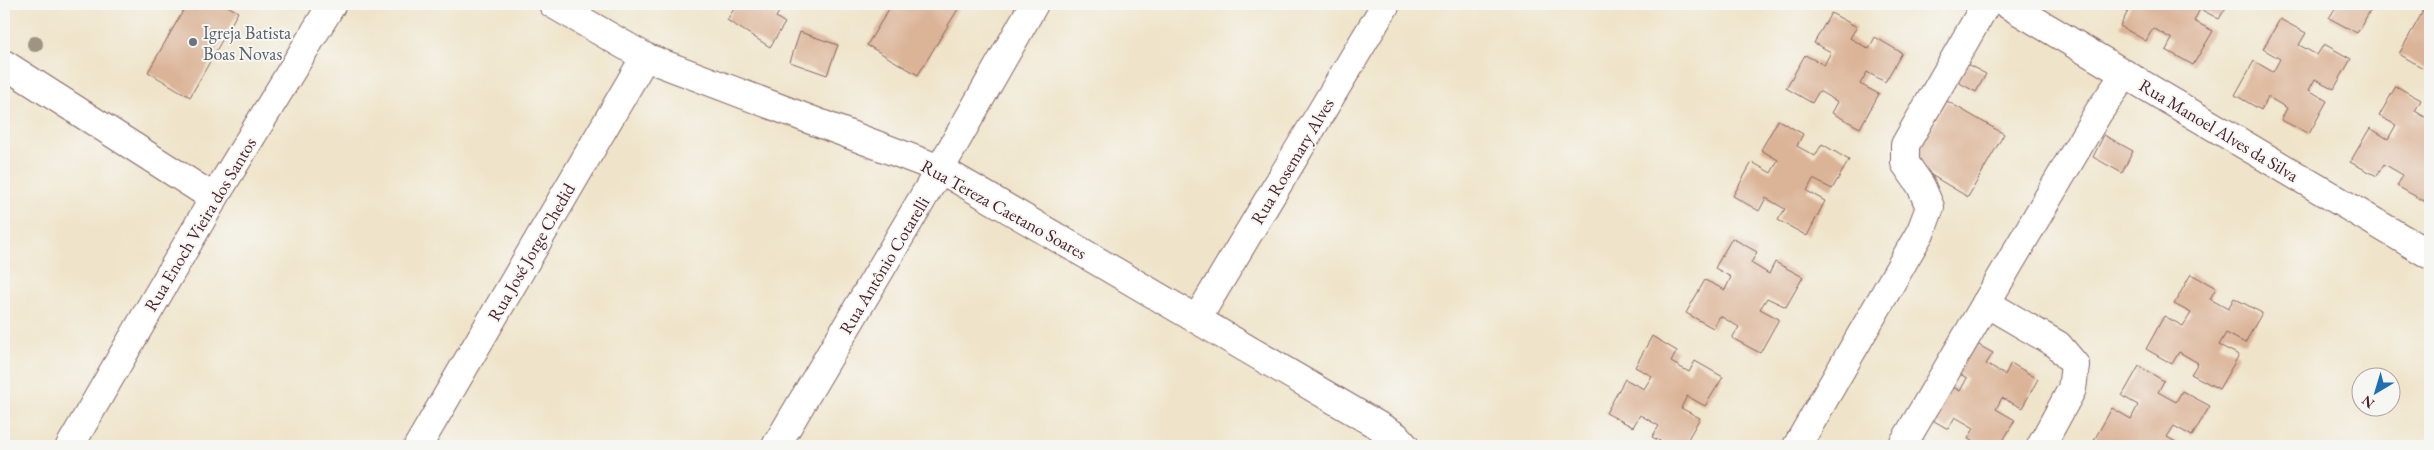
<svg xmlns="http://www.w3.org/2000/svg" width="2434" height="450" font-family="'EB Garamond',serif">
<rect width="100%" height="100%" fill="#f6f6f2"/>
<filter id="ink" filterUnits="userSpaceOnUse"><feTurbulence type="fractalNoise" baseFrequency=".02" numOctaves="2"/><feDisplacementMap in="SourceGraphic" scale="10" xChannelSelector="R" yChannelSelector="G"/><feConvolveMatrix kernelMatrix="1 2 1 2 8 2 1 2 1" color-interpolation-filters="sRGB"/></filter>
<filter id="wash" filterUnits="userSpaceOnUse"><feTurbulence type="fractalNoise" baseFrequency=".0096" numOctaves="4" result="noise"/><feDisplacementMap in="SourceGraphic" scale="20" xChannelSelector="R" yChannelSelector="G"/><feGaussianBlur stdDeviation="1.12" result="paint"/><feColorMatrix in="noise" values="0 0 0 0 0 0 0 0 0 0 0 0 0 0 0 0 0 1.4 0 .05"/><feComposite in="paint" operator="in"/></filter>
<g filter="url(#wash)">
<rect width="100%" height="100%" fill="#efe4c9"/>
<g id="blocks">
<g fill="#dbb396">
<path d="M187,4H224L238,12L190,97L148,72Z"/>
<path d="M737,4H784L776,17L785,23L770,47L727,20Z"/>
<path d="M892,4H961L918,75L867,45Z"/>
<path d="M2132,4H2228L2219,19L2200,9L2194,21L2213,31L2193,65L2166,50L2172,39L2153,28L2146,41L2120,26Z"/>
<path d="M2330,4H2374L2357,33L2329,18L2336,7Z"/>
<path d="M2427,4H2430V72L2399,54Z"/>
<path d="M1831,13L1857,27L1850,38L1869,49L1875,37L1902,53L1885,82L1867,72L1860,84L1879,94L1860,128L1832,113L1838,102L1819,91L1812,103L1786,88L1805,55L1824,65L1831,52L1814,43Z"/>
<path d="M2280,19L2306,33L2299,45L2317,55L2324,44L2351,59L2334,89L2315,79L2309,90L2327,101L2309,134L2281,120L2287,108L2268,97L2261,110L2235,95L2254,61L2273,72L2280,59L2263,49Z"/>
<path d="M800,32L838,45L827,75L790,62Z"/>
<path d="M1963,62L1986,74L1976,92L1954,80Z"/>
<path d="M2396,86L2421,100L2415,111L2430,120V147L2425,157L2430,160V190L2424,201L2397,186L2403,175L2384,164L2377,176L2350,162L2370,128L2388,139L2396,125L2379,116Z"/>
<path d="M1947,101L2004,134L1968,197L1911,163Z"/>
<path d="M1778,120L1803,134L1797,146L1815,156L1822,144L1849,160L1832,189L1813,179L1807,191L1825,201L1807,236L1778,220L1785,209L1766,198L1759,211L1733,196L1752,162L1771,173L1778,160L1761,150Z"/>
<path d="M2104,135L2133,151L2122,173L2093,157Z"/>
<path d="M1732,238L1757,252L1751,263L1769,274L1775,262L1803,277L1786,307L1767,298L1760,309L1779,319L1760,353L1732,338L1739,327L1720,316L1713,328L1686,313L1705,280L1725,290L1731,277L1715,268Z"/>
<path d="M2191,274L2216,288L2210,299L2228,309L2234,298L2262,313L2245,343L2226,333L2219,345L2239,355L2219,389L2191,374L2198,363L2179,352L2172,364L2146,349L2164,316L2183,326L2191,313L2174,304Z"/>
<path d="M1652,336L1677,351L1671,362L1689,372L1695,361L1723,377L1705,406L1687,396L1681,408L1700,418L1684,446H1670L1652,437L1659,426L1640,415L1633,427L1606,413L1625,379L1644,389L1652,376L1635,367Z"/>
<path d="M1968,339L1993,353L1986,364L2005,375L2011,363L2038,379L2022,408L2002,398L1996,409L2015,420L2000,446H1981L1968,439L1974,428L1955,417L1948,429L1922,414L1941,380L1960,391L1967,378L1950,369Z"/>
<path d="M2139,366L2164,381L2158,392L2176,402L2182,391L2210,406L2192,436L2174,426L2167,437L2183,446H2130L2127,444L2126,446H2100L2093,442L2112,408L2131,419L2138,405L2122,396Z"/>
</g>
</g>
</g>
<g filter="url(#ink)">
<use href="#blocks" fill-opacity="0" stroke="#846462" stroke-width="1"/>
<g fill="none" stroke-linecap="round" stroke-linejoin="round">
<defs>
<g id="minor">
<path d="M553,4L645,57L940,169L1396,436L1405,446"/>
<path d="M2007,4L2430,255"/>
<path d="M4,64L214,198"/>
<path d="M1986,303L2058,345L2075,365L2072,389L2041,446"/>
<path d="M1197,319L1386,4"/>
<path d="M70,446L214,198L332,4"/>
<path d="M418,446L645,57"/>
<path d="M776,446L940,169L1034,4"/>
<path d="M1797,446L1921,231L1930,207L1921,186L1905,163V145L1986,4"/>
<path d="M1902,446L2098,113L2125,74"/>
</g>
</defs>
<use href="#minor" stroke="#846462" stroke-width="30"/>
<use href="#minor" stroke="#fff" stroke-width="28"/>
</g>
<circle fill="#9d9482" cx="35" cy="44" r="8"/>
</g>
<circle fill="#6b7280" stroke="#f6f6f2" stroke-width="2" cx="193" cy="42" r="5"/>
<g text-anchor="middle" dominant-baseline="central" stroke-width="4" stroke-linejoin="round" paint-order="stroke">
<g font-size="18" fill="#5b616d" stroke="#f6f6f2" text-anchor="start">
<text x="203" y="32">Igreja Batista<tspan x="203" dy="21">Boas Novas</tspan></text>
</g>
<g font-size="18" fill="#4a1f2b" stroke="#f6f6f2">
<text transform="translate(2219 130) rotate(31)">Rua Manoel Alves da Silva</text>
<text transform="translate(1292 161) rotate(-59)">Rua Rosemary Alves</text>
<text transform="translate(1004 209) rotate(29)">Rua Tereza Caetano Soares</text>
<text transform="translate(200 224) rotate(-59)">Rua Enoch Vieira dos Santos</text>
<text transform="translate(531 252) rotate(-60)">Rua José Jorge Chedid</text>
<text transform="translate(884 265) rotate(-59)">Rua Antônio Cotarelli</text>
</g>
</g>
<rect width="2434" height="450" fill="none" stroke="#f6f6f2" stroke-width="20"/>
<g transform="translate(2376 392) rotate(218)"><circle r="24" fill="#f6f6f2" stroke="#b1a0a2"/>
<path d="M0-4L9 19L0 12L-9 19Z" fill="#1f6fb2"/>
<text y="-8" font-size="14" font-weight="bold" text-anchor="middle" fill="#4a1f2b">N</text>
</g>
</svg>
